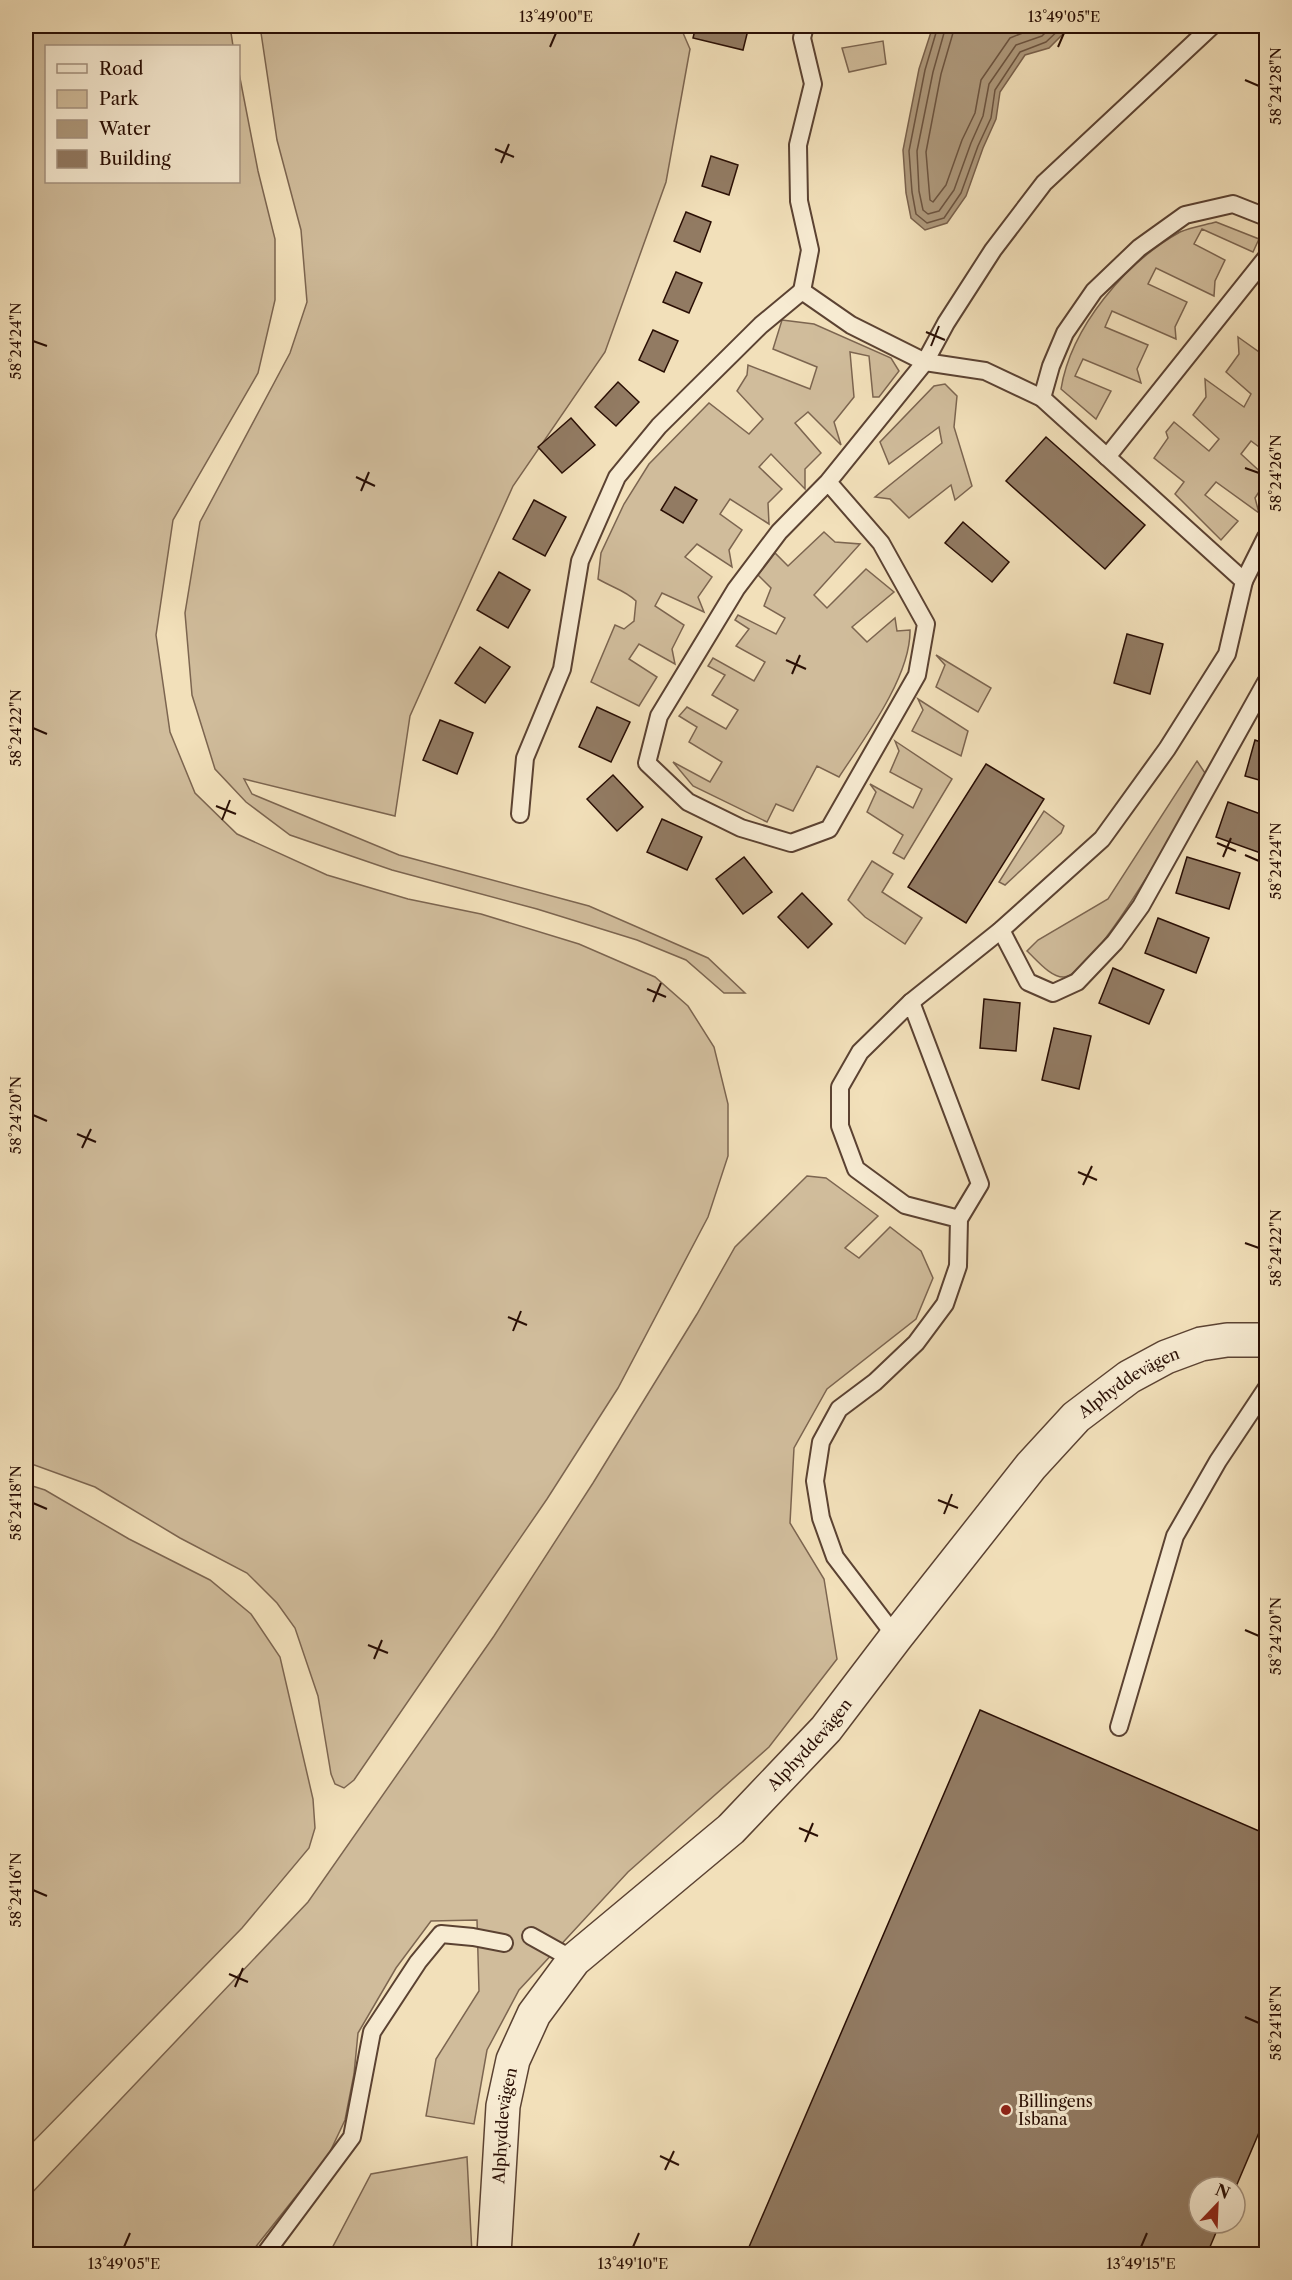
<svg xmlns="http://www.w3.org/2000/svg" width="1292" height="2280" font-family="'Libre Caslon Text',serif">
<rect width="100%" height="100%" fill="#f2e0ba"/>
<filter id="stains"><feTurbulence type="fractalNoise" baseFrequency=".00333" numOctaves="4"/><feColorMatrix values="0 0 0 0 .2 0 0 0 0 .09 0 0 0 0 .02 0 0 0 .5 -.17"/></filter>
<radialGradient id="worn" r=".72"><stop offset=".6" stop-color="#630" stop-opacity="0"/><stop offset="1" stop-color="#630" stop-opacity=".3"/></radialGradient>
<g fill="#d0bc9b" stroke="#7c6550" stroke-width="1.5">
<path d="M26,26H230L233,46H46V182H238L239,73L258,171L275,239V300L258,373L173,520L156,635L170,732L195,793L237,834L327,875L408,899L481,914L579,944L655,977L688,1006L714,1047L728,1104V1156L708,1217L618,1388L547,1499L354,1780L344,1788L335,1784L331,1774L318,1696L295,1628L277,1603L247,1573L180,1538L95,1487L26,1462Z"/>
<path d="M260,26H680L690,49L666,182L605,352L513,486L410,716L395,816L244,779L252,794L399,855L589,906L708,958L745,993H724L686,960L637,940L537,909L392,870L290,835L246,802L215,769L192,695L185,613L200,522L290,353L307,302L301,230L277,140Z"/>
<path d="M883,41L886,64L849,72L842,48Z"/>
<path d="M1216,222L1259,239L1253,252L1202,229L1194,244L1225,260L1215,281L1214,296L1156,268L1148,284L1187,302L1175,327L1176,339L1112,311L1105,327L1148,345L1137,369L1141,383L1083,359L1075,376L1111,391L1096,419L1061,389C1071,327 1126,262 1180,232C1191,227 1205,225 1216,222Z"/>
<path d="M782,320L814,324L891,358L899,371L879,397H873L869,356L850,352L854,397L834,422L841,445L808,412L795,423L821,453L805,469V489L771,454L759,467L782,489L768,503L769,524L730,499L720,514L742,530L729,550L732,567L697,544L685,557L712,577L698,597L704,612L662,593L655,606L684,625L672,649L675,664L639,644L629,659L657,677L639,706L591,682L615,625L624,629L634,621L636,601C625,590 611,587 598,579L601,553L624,504L649,464L709,403L749,434L763,419L737,391L747,375L748,365L810,389L817,367L773,349Z"/>
<path d="M1238,337L1266,357V452L1251,441L1241,454L1266,477V481L1255,498L1259,513L1216,482L1205,495L1238,521L1221,540L1175,494L1184,482L1154,458L1168,438L1166,432L1174,422L1209,451L1219,439L1193,415L1206,397L1205,379L1244,407L1251,394L1226,372L1239,354Z"/>
<path d="M945,384L957,396L954,427L972,486L955,500L951,485L909,518L890,499L875,497L942,443L939,427L889,464L880,442L934,386Z"/>
<path d="M824,532L835,542L860,544L814,595L827,608L866,569L894,592L852,627L867,642L895,618L897,631L910,630C911,676 864,739 839,777L817,766L793,811L776,804L767,822L693,786L673,762L710,782L722,762L689,742L697,727L679,716L687,707L726,729L738,710L712,695L725,675L708,666L713,658L754,681L765,662L736,646L749,629L735,620L738,615L776,634L785,618L764,606L771,588L758,575L775,553L788,566Z"/>
<path d="M936,655L991,688L978,712L936,687L945,665Z"/>
<path d="M918,699L968,731L961,756L912,731L923,710Z"/>
<path d="M895,741L952,779L904,859L893,853L903,835L867,812L876,792L870,784L913,808L922,789L890,772L899,751Z"/>
<path d="M1197,761L1207,776C1186,810 1097,973 1064,977C1051,978 1036,959 1027,951L1038,940L1108,899Z"/>
<path d="M1044,811L1064,826L1061,833L1005,885L999,882Z"/>
<path d="M872,861L893,874L882,892L922,918L905,944L865,917L848,900Z"/>
<path d="M807,1176L826,1178L878,1216L845,1248L859,1258L890,1227L921,1251L933,1278L916,1319L827,1389L794,1448L790,1523L824,1579L837,1659L769,1747L628,1872L519,1990L487,2050L474,2124L426,2116L436,2059L479,1991L477,1920L431,1921L396,1968L358,2033L354,2074L345,2120L328,2156L250,2254H26V2199L308,1902L494,1636L593,1483L697,1314L735,1247Z"/>
<path d="M26,1484L45,1490L129,1539L210,1580L251,1614L280,1657L313,1799L315,1828L309,1848L242,1928L26,2149Z"/>
<path d="M467,2157L472,2254H329L371,2174Z"/>
</g>
<path fill="#ae997c" stroke="#79614c" stroke-width="1.5" d="M933,26H1071L1049,48L1025,55L1000,92L996,119L983,148L966,196L947,223L925,230L911,218L906,193L903,150L919,69Z"/>
<g fill="none" stroke-linecap="round" stroke-linejoin="round">
<g stroke="#6c5440" stroke-width="1.5">
<path d="M938,26L925,70L909,151L912,192L916,214L927,223L944,218L961,193L978,146L991,118L995,90L1020,52L1046,42L1063,26"/>
<path d="M946,26L933,72L917,151L919,191L923,210L928,214L939,211L954,190L971,143L983,116L989,84L1016,45L1042,36L1052,26"/>
<path d="M955,26L941,74L926,152L930,200L933,202L946,185L962,140L975,113L981,80L1010,38L1040,26"/>
</g>
</g>
<g fill="#927b63" stroke="#290e04" stroke-width="1.5">
<path d="M696,26H749L743,50L693,38Z"/>
<path d="M711,156L738,165L729,195L702,186Z"/>
<path d="M686,212L711,222L700,252L674,241Z"/>
<path d="M676,272L702,283L689,313L663,302Z"/>
<path d="M653,330L678,341L664,372L639,360Z"/>
<path d="M618,382L639,402L616,426L595,407Z"/>
<path d="M571,418L595,445L562,473L538,447Z"/>
<path d="M1046,437L1145,525L1105,569L1006,481Z"/>
<path d="M675,487L697,500L683,523L661,510Z"/>
<path d="M534,500L566,517L545,556L513,539Z"/>
<path d="M963,522L1009,562L992,582L945,543Z"/>
<path d="M499,572L530,590L508,628L477,610Z"/>
<path d="M1127,634L1163,644L1150,694L1114,683Z"/>
<path d="M480,647L510,667L485,703L455,683Z"/>
<path d="M597,707L630,722L611,762L579,747Z"/>
<path d="M440,720L473,733L457,774L423,760Z"/>
<path d="M1255,740L1266,744V782L1245,776Z"/>
<path d="M986,764L1044,799L966,923L908,887Z"/>
<path d="M613,775L643,807L617,831L587,799Z"/>
<path d="M1228,802L1266,816V855L1216,837Z"/>
<path d="M662,819L702,837L687,870L647,852Z"/>
<path d="M744,857L772,892L743,914L716,879Z"/>
<path d="M1187,857L1240,873L1229,909L1176,893Z"/>
<path d="M802,893L832,924L808,948L778,917Z"/>
<path d="M1158,918L1209,938L1196,973L1145,953Z"/>
<path d="M1113,968L1164,990L1149,1024L1099,1003Z"/>
<path d="M984,999L1020,1003L1016,1051L980,1048Z"/>
<path d="M1054,1028L1091,1036L1079,1089L1042,1080Z"/>
<path d="M980,1710L1266,1834V2116L1235,2189V2187H1199V2223H1220L1207,2254H746Z"/>
</g>
<g fill="none" stroke-linecap="round" stroke-linejoin="round">
<defs>
<g id="lane">
<path d="M802,291L810,250L799,201L798,145L813,84L802,38L805,26"/>
<path d="M1042,398L1051,366L1065,333L1094,291L1139,248L1185,215L1233,204L1266,217"/>
<path d="M1107,457L1266,258"/>
<path d="M828,482L779,532L736,589L659,716L647,763L688,802L741,828L791,843L829,829L917,675L926,624L881,543L828,482L925,362L946,323L993,250L1044,183L1212,26"/>
<path d="M1244,581L1266,537"/>
<path d="M520,814L525,758L562,669L580,561L617,477L659,426L761,325L802,291L851,325L925,362L985,371L1042,398L1244,581L1227,654L1167,749L1102,839L1001,930L911,1002"/>
<path d="M1001,930L1028,982L1053,993L1077,982L1115,942L1141,906L1266,682"/>
<path d="M896,1637L835,1557L821,1518L815,1481L821,1442L839,1409L875,1382L916,1343L945,1304L958,1266L959,1219L980,1184L911,1002L860,1052L840,1087V1126L856,1169L905,1205L959,1219"/>
<path d="M1119,1727L1175,1536L1218,1461L1266,1389"/>
<path d="M531,1936L574,1960"/>
<path d="M265,2254L352,2137L372,2032L418,1962L441,1934L473,1937L504,1943"/>
</g>
<g id="street">
<path id="s1" d="M494,2254L503,2106L513,2060L534,2014L574,1960L731,1829L826,1729L896,1637L1031,1466L1076,1417L1129,1377L1166,1357L1201,1344L1227,1340H1266"/>
</g>
</defs>
<use href="#lane" stroke="#5b4232" stroke-width="20"/>
<use href="#street" stroke="#5b4232" stroke-width="36"/>
<use href="#lane" stroke="#f7ebd2" stroke-width="16"/>
<use href="#street" stroke="#f7ebd2" stroke-width="33"/>
</g>
<path fill="none" stroke="#290e04" stroke-width="2" d="M550,47L556,33M1058,47L1064,33M1245,80L1259,86M495,149L514,157M501,163L509,144M926,332L945,340M33,341L47,346M931,346L939,326M1245,468L1259,473M356,477L375,486M361,491L369,472M786,660L806,669M792,674L800,655M33,728L47,734M216,806L236,814M222,820L230,800M1217,843L1236,851M1245,855L1259,861M1223,857L1231,838M647,989L666,997M653,1002L661,983M33,1115L47,1121M77,1134L96,1142M82,1148L91,1129M1078,1172L1097,1180M1083,1185L1092,1166M1245,1243L1259,1248M508,1317L527,1325M513,1331L521,1311M938,1500L958,1508M33,1503L47,1509M944,1514L952,1494M1245,1630L1259,1636M368,1645L388,1653M374,1659L382,1640M799,1828L818,1836M805,1842L813,1823M33,1890L47,1896M229,1974L248,1982M235,1987L243,1968M1245,2017L1259,2023M660,2156L679,2165M665,2170L674,2151M124,2247L130,2233M633,2247L639,2233M1141,2247L1147,2233"/>
<circle fill="#8f2418" stroke="#f7ebd2" stroke-width="2" cx="1006" cy="2110" r="6"/>
<g text-anchor="middle" dominant-baseline="central" stroke-width="6" stroke-linejoin="round" paint-order="stroke">
<g font-size="16" fill="#290e04" stroke="#f7ebd2">
<text stroke="none"><textPath href="#s1" startOffset="1119">Alphyddevägen</textPath></text>
<text stroke="none"><textPath href="#s1" startOffset="633">Alphyddevägen</textPath></text>
<text stroke="none"><textPath href="#s1" startOffset="129">Alphyddevägen</textPath></text>
</g>
<g font-size="16" fill="#290e04" stroke="#f7ebd2" text-anchor="start">
<text x="1018" y="2101">Billingens<tspan x="1018" dy="18">Isbana</tspan></text>
</g>
</g>
<rect width="1292" height="2280" fill="none" stroke="#f2e0ba" stroke-width="66"/>
<rect x="45" y="45" width="195" height="138" fill="#f7ebd2" stroke="#a59380" stroke-width="1.5"/>
<rect x="57" y="64" width="30" height="9" fill="#f7ebd2" stroke="#a59380" stroke-width="1.5"/>
<text x="99" y="75" font-size="18" fill="#290e04">Road</text>
<rect x="57" y="90" width="30" height="18" fill="#d0bc9b" stroke="#a59380" stroke-width="1.5"/>
<text x="99" y="105" font-size="18" fill="#290e04">Park</text>
<rect x="57" y="120" width="30" height="18" fill="#ae997c" stroke="#a59380" stroke-width="1.5"/>
<text x="99" y="135" font-size="18" fill="#290e04">Water</text>
<rect x="57" y="150" width="30" height="18" fill="#927b63" stroke="#a59380" stroke-width="1.5"/>
<text x="99" y="165" font-size="18" fill="#290e04">Building</text>
<g transform="translate(1217 2205) rotate(23)"><circle r="28" fill="#f7ebd2" stroke="#a59380" stroke-width="1.5"/>
<path d="M0-4.5L10 22L0 15L-10 22Z" fill="#8f2418"/>
<text y="-9" font-size="16" font-weight="bold" text-anchor="middle" fill="#290e04">N</text>
</g>
<rect x="33" y="33" width="1226" height="2214" fill="none" stroke="#290e04" stroke-width="2"/>
<g font-size="15" text-anchor="middle" fill="#290e04">
<text x="556" y="22">13°49'00"E</text>
<text x="1064" y="22">13°49'05"E</text>
<text transform="translate(1276 86) rotate(-90)" y="5">58°24'28"N</text>
<text transform="translate(16 341) rotate(-90)" y="5">58°24'24"N</text>
<text transform="translate(1276 473) rotate(-90)" y="5">58°24'26"N</text>
<text transform="translate(16 728) rotate(-90)" y="5">58°24'22"N</text>
<text transform="translate(1276 861) rotate(-90)" y="5">58°24'24"N</text>
<text transform="translate(16 1115) rotate(-90)" y="5">58°24'20"N</text>
<text transform="translate(1276 1248) rotate(-90)" y="5">58°24'22"N</text>
<text transform="translate(16 1503) rotate(-90)" y="5">58°24'18"N</text>
<text transform="translate(1276 1636) rotate(-90)" y="5">58°24'20"N</text>
<text transform="translate(16 1890) rotate(-90)" y="5">58°24'16"N</text>
<text transform="translate(1276 2023) rotate(-90)" y="5">58°24'18"N</text>
<text x="124" y="2269">13°49'05"E</text>
<text x="633" y="2269">13°49'10"E</text>
<text x="1141" y="2269">13°49'15"E</text>
</g>
<rect width="100%" height="100%" filter="url(#stains)"/>
<rect width="100%" height="100%" fill="url(#worn)"/>
</svg>
